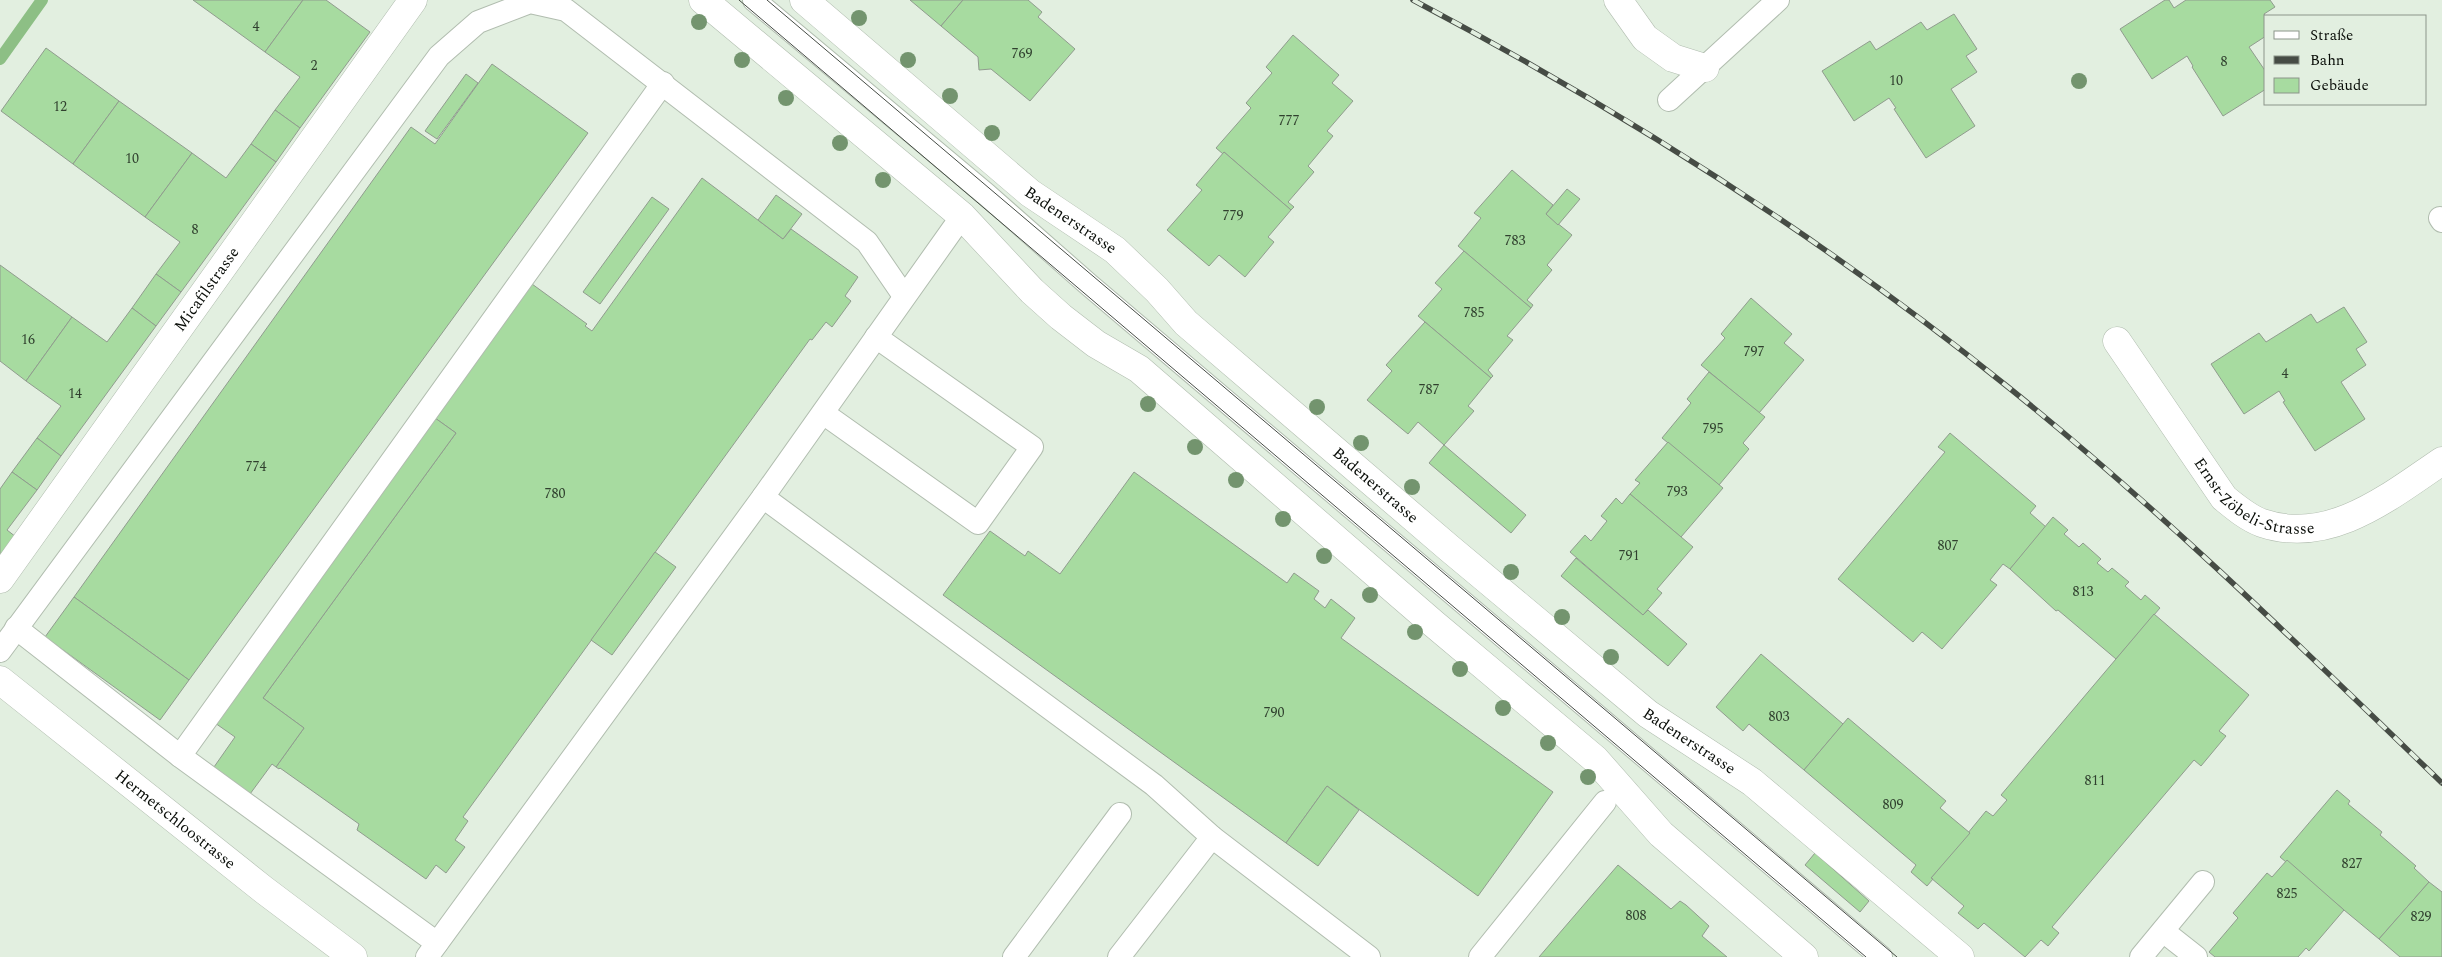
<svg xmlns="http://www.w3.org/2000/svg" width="2442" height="957" font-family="Spectral,serif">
<rect width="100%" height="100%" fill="#e2efe0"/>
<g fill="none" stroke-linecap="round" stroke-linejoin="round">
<path stroke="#8dbf85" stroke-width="12" d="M0,59L42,0"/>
</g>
<g fill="#a7dba0" stroke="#909c8e">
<path d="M193,0H303L265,52Z"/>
<path d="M303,0H326L370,32L300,128L275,110L300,77L265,52Z"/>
<path d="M910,0H963L941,26Z"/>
<path d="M963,0H1028L1042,12L1038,17L1075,49L1030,101L991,69L979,70L978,57L941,26Z"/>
<path d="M2165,0H2169L2174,8L2186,0H2270L2275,7L2264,14L2266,17V36L2249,47L2266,72V89L2223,116L2192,67L2193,66L2187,56L2152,79L2120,29Z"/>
<path d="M1954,14L1977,49L1966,56L1977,72L1951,89L1975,126L1926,158L1894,109L1896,108L1889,98L1854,121L1822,71L1870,41L1876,50L1921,22L1927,30Z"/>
<path d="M1293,35L1339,75L1332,83L1353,101L1327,131L1333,136L1308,166L1314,172L1288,202L1294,207L1291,210L1224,152L1223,154L1216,148L1251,108L1246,103L1272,73L1266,67Z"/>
<path d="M46,48L119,101L73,164L1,111Z"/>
<path d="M492,64L588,133L189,680L74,597L411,127L435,144Z"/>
<path d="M466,74L478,83L437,139L425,131Z"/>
<path d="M119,101L192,153L145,217L73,164Z"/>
<path d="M275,110L300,128L276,162L251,144Z"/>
<path d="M251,144L276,162L181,292L156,274L180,242L145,217L192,153L226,178Z"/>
<path d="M1224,152L1291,210L1268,237L1274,242L1245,277L1219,255L1209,266L1167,230L1202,190L1196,185Z"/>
<path d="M1512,170L1553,205L1546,214L1572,235L1547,265L1552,270L1527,300L1533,305L1531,308L1458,246L1481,218L1474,213Z"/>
<path d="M702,178L783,239L791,229L858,277L845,296L851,301L832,327L826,322L812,340L810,339L463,817L468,821L455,840L465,847L446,873L436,865L426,879L357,830L359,824L280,768L279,769L276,767L304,728L263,698L456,433L435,418L532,284L587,324L585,326L592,331Z"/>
<path d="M1567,189L1580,199L1558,225L1546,214Z"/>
<path d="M776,195L802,214L783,239L758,220Z"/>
<path d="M652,197L669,209L600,304L583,292Z"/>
<path d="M1464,251L1531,308L1507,336L1513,340L1488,370L1493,376L1491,378L1418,316L1442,289L1435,283Z"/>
<path d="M0,265L72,317L26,381L0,361Z"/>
<path d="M156,274L181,292L156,326L132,308Z"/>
<path d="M1751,298L1792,334L1784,343L1804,360L1759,413L1701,365L1725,338L1721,334Z"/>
<path d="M2344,307L2367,342L2356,349L2366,365L2341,382L2365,419L2315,451L2283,402L2285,401L2279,391L2244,414L2211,364L2259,333L2266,342L2311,314L2317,323Z"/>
<path d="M132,308L156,326L61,456L37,438L61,406L26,381L72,317L107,342Z"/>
<path d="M1425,322L1491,378L1468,406L1474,411L1444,445L1418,422L1408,434L1367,400L1392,371L1386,365Z"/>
<path d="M1709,372L1765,417L1743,443L1749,449L1719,485L1662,438L1691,403L1687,399Z"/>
<path d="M435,418L456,433L263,698L304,728L276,767L272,764L250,794L214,767L235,737L215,723Z"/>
<path d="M1950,433L2036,506L2030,513L2046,527L2010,569L2003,564L1990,580L1997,585L1942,649L1922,632L1913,642L1838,579L1945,452L1938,447Z"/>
<path d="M37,438L61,456L37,490L12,472Z"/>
<path d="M1668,442L1723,488L1681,537L1630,494L1640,483L1635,480Z"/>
<path d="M1444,445L1526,515L1511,533L1429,463Z"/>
<path d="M12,472L37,490L7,530L16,537L0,557V489Z"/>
<path d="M1134,472L1287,583L1294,573L1319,591L1314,599L1325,608L1331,599L1355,618L1341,638L1553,792L1478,896L1327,786L1286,843L943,595L990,531L1025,556L1028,551L1060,574Z"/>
<path d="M1630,494L1693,547L1657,589L1662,593L1643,615L1570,552L1585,535L1591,541L1607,521L1601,516L1616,498L1622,504Z"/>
<path d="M2053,517L2068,530L2064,534L2079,547L2083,543L2101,559L2097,563L2108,572L2112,568L2129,582L2125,586L2141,600L2145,595L2160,608L2116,659L2058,610L2056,611L2010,569Z"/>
<path d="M655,552L676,567L612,655L591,640Z"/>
<path d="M1576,558L1643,615L1648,610L1687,644L1668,666L1561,576Z"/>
<path d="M74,597L189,680L160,720L45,637Z"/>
<path d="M2154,614L2249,695L2219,731L2226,736L2201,766L2194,760L2052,927L2059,933L2048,946L2041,940L2025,957L1984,923L1978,929L1958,913L1964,906L1931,878L1986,811L1993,816L2007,800L2001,795Z"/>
<path d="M1761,654L1843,724L1804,770L1749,724L1743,731L1716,707Z"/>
<path d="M1848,718L1946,801L1940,808L1970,833L1931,878L1933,879L1927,886L1911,872L1916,865L1804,770Z"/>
<path d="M1327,786L1359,810L1318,866L1286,843Z"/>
<path d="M2337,790L2350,801L2348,804L2382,832L2380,835L2416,866L2414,868L2429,882L2379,939L2280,857Z"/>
<path d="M1815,853L1869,901L1860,912L1805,865Z"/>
<path d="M2287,860L2344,910L2309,951L2306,948L2298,957H2215L2209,952L2238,918L2233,913L2267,873L2272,877Z"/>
<path d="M1618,865L1671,909L1680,901L1686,905L1709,926L1702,936L1727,957H1539Z"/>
<path d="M2429,882L2442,892V957H2400L2379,939Z"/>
</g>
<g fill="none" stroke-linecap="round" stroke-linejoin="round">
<defs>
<g id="service">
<path d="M754,0L987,195L1088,284L1881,957"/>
<path d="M1669,100L1778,0"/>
<path d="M2440,218L2442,221"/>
<path d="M823,413L978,523L1032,447L876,337"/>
<path d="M763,497L1154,785L1212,837L1369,957"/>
<path d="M16,628L180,756L437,943"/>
<path d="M0,651L439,56L478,22L530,2L566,10L867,242L904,296"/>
<path d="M180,756L663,83"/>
<path d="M2163,931L2196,957"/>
<path d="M427,957L763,497L962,216"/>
<path d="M1014,957L1120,814"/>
<path d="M1119,957L1212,837"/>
<path d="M1480,957L1605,802"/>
<path d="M2141,957L2203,882"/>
</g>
<g id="minor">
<path d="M1618,0L1645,38L1673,58L1705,68"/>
<path id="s1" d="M2117,341L2224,498C2235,507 2248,518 2262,523C2330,546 2390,496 2442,461"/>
<path id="s2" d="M0,579L413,0"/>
<path id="s3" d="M0,680L264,890L353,957"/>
</g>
<g id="tertiary">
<path d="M703,0L962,216L1032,291L1061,317L1096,344L1139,369L1434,624L1595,759L1661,834L1804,957"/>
<path id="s4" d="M804,0L1030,193L1115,250L1157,290L1186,323L1449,548L1648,714L1752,782L1960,957"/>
</g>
</defs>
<use href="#service" stroke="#b1bdaf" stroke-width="24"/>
<use href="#minor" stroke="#b1bdaf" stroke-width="29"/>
<use href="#tertiary" stroke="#b1bdaf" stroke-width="29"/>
<use href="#service" stroke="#fff" stroke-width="22"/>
<use href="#minor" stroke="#fff" stroke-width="28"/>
<use href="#tertiary" stroke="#fff" stroke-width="28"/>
<g stroke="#464c45" stroke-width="1">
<path d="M739,0L1866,957"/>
<path d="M767,0L1897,957"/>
</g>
<defs>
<path id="rail" d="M1413,0C1623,111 1823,238 2008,387C2161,510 2301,647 2442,783"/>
</defs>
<use href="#rail" stroke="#464c45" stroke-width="5.5"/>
<use href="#rail" stroke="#e2efe0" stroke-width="4" stroke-dasharray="11" stroke-linecap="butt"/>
</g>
<g fill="#73946e">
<circle cx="859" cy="18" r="8"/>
<circle cx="699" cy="22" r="8"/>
<circle cx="742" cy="60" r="8"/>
<circle cx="908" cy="60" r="8"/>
<circle cx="2079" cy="81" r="8"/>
<circle cx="950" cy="96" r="8"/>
<circle cx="786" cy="98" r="8"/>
<circle cx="992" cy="133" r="8"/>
<circle cx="840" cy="143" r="8"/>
<circle cx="883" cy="180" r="8"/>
<circle cx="1148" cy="404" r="8"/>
<circle cx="1317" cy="407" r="8"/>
<circle cx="1361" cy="443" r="8"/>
<circle cx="1195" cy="447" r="8"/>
<circle cx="1236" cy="480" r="8"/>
<circle cx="1412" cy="487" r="8"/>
<circle cx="1283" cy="519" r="8"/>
<circle cx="1324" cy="556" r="8"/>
<circle cx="1511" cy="572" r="8"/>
<circle cx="1370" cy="595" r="8"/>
<circle cx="1562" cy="617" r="8"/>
<circle cx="1415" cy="632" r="8"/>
<circle cx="1611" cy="657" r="8"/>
<circle cx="1460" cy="669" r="8"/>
<circle cx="1503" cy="708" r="8"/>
<circle cx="1548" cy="743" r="8"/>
<circle cx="1588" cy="777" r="8"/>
</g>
<g text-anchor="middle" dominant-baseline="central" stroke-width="4" stroke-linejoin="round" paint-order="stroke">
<g font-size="14" fill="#30402e">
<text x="256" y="26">4</text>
<text x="1022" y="53">769</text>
<text x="2224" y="61">8</text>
<text x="314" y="65">2</text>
<text x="1896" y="80">10</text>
<text x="60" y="106">12</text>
<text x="1289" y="120">777</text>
<text x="132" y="158">10</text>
<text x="1233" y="215">779</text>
<text x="195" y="229">8</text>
<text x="1515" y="240">783</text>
<text x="1474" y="312">785</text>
<text x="28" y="339">16</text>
<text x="1754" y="351">797</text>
<text x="2285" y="373">4</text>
<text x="1429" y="389">787</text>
<text x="75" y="393">14</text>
<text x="1713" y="428">795</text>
<text x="256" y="466">774</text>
<text x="1677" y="491">793</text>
<text x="555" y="493">780</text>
<text x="1948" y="545">807</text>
<text x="1629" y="555">791</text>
<text x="2083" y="591">813</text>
<text x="1274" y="712">790</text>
<text x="1779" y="716">803</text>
<text x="2095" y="780">811</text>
<text x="1893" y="804">809</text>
<text x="2352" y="863">827</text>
<text x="2287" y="893">825</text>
<text x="1636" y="915">808</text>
<text x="2421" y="916">829</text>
</g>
<g font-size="16" fill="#090d08" stroke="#e2efe0">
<text stroke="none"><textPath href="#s4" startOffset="346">Badenerstrasse</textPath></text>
<text stroke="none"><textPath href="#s2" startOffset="356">Micafilstrasse</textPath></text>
<text stroke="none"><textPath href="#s4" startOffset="751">Badenerstrasse</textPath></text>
<text stroke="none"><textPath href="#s1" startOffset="216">Ernst-Zöbeli-Strasse</textPath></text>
<text stroke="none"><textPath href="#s4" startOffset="1156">Badenerstrasse</textPath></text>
<text stroke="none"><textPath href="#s3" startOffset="224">Hermetschloostrasse</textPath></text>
</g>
</g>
<rect x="2264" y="15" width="162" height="90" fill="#e2efe0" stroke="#8b958a"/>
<rect x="2274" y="31" width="25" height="8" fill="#ffffff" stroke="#8b958a"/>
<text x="2310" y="40" font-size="15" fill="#090d08">Straße</text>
<rect x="2274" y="56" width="25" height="8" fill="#464c45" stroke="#8b958a"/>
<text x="2310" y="65" font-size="15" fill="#090d08">Bahn</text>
<rect x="2274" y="78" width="25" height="15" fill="#a7dba0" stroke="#8b958a"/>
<text x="2310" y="90" font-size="15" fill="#090d08">Gebäude</text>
</svg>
